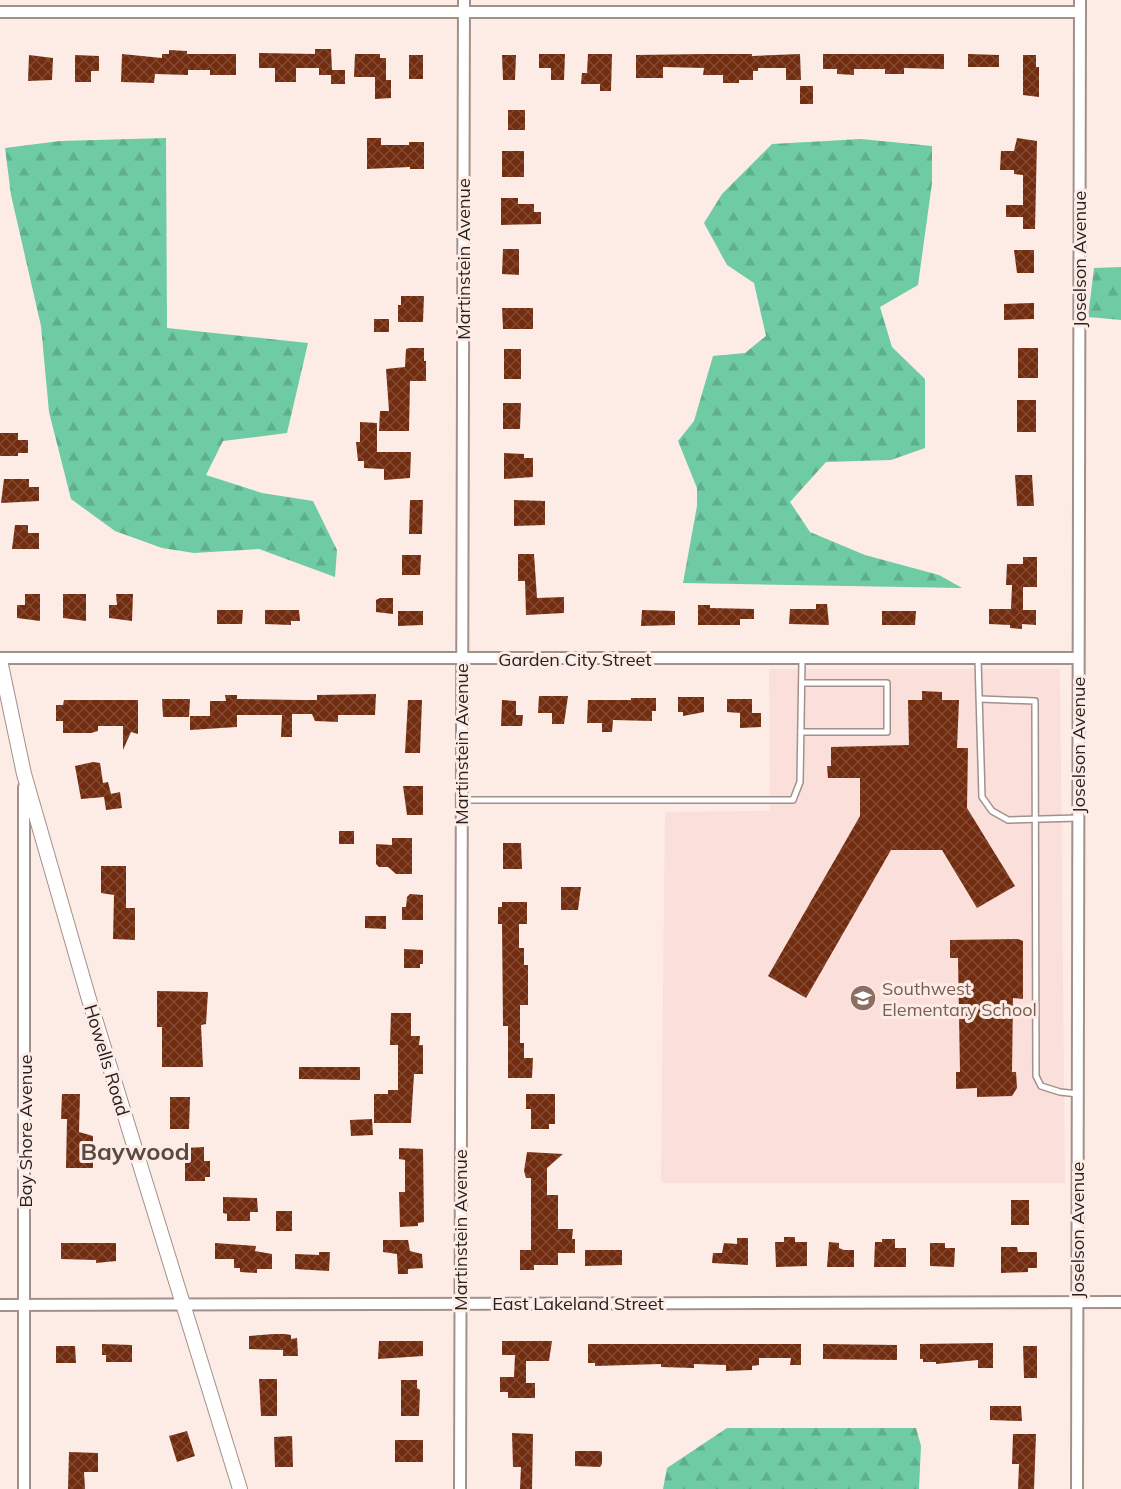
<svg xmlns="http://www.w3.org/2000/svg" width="1121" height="1489" font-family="Mulish,sans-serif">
<defs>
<pattern id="forest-firs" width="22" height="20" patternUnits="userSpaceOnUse" patternTransform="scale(1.5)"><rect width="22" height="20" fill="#6ecba3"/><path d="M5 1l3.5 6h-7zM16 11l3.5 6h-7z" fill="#5fae8c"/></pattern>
<pattern id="building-cross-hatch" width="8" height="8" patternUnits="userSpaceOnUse" patternTransform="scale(1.5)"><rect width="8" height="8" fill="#722c0f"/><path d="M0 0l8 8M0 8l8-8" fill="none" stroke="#814932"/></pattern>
</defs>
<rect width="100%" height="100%" fill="#fdece6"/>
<path fill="#fadfda" d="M769,669H1060L1065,1183H661L665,812L770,811Z"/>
<g fill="url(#forest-firs)">
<path d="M166,138L167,328L308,343L287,433L223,441L206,475L262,493L313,501L337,550L335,577L259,549L194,553L162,548L115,531L71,499L49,412L41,326L11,195L5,148L60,141Z"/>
<path d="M861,139L932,146V183L918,285L880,307L892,347L925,379V448L891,460L826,462L790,502L810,532L865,555L939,575L962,588L683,583L697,506V488L678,441L694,421L713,356L745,353L766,336L754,283L727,265L704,223L722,194L772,144Z"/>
<path d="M1121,267V320L1088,317L1094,268Z"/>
<path d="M727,1428H916L921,1446L919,1489H663L667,1468Z"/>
</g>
<g fill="url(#building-cross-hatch)">
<path d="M315,49H331L332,70H345V84H331V75H319V68H296V82H275V68H259V53L315,54Z"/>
<path d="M169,50L187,51V54H236V75H210V70H188V75L155,74L154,83L121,82L122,54L162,58V54H169Z"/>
<path d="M355,54H380V58H386V80H391V98L375,99V77H354Z"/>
<path d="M539,54H565L564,80H551V68H539Z"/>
<path d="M588,54H612L611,91H600V84H581L582,73H587Z"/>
<path d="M704,54H752V56L800,54L801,80H786V68H758V71H753V80H739V83H723V75H703L704,68L663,67V78H636V55Z"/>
<path d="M823,54H944V69L904,68V74H885V69H854V75L837,74V69H823Z"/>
<path d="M968,54L999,55V67H968Z"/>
<path d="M29,55L53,58L52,80L28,81Z"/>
<path d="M75,55L99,56V71H91V82H75Z"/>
<rect x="409" y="55" width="14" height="24"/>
<path d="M502,55H516L515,80H503Z"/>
<path d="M1023,55H1036V67H1039V97L1023,95Z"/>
<rect x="800" y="86" width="13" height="18"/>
<rect x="508" y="110" width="17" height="20"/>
<path d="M367,138H381V145H409V142H424V169H410V167L367,169Z"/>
<path d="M1017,138L1037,141L1035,229H1023V217H1006V205H1023V175L1014,174V170H1000L1001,151H1014Z"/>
<rect x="502" y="151" width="22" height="26"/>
<path d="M501,198H518V204H534V212H541V224L501,225Z"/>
<path d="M503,249H519V275L502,274Z"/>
<path d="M1014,250H1034V273H1017Z"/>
<path d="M401,296H424L423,322H398V305H401Z"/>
<path d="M1034,303V319L1004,320V304Z"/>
<path d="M502,308H533V329H503Z"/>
<rect x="374" y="319" width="15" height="13"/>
<path d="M409,348H424V361H426V381H410L409,431H379L380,411H389L386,369L405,367L406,349Z"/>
<rect x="1018" y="348" width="20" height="30"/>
<rect x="504" y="349" width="17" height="30"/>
<rect x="1017" y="400" width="19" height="32"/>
<path d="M503,403H521L520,429H503Z"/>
<path d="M360,422L377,423V452H411L410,478L384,480V469L364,468V461H358L356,442H360Z"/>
<path d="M0,433H18V440H28V453H18V456H0Z"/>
<path d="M504,453L524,454V458H533V477L504,479Z"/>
<path d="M1015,475H1032L1034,506H1017Z"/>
<path d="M4,479H29V487H39V501L1,503Z"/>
<path d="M410,500H423L422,534H409Z"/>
<path d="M514,500L545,501V525L514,526Z"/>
<path d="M15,525H28V533H39V549H12Z"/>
<path d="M518,554H534L537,598L564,597V613L526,615L525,581H518Z"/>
<path d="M402,555H421L420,575H402Z"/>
<path d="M1023,557H1037V587H1023V610H1036V625L1022,624V629L1010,628V625L989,624V609H1011L1012,585H1006L1007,564H1023Z"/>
<path d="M25,594H40V621L17,618V605H25Z"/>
<path d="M63,594H86V621L63,618Z"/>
<path d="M116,594H133L132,621L109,618V605H117Z"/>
<path d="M380,598H393V614L376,612V600Z"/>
<path d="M816,604H827L829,625L789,624L790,609H816Z"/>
<path d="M698,605H710V608L754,609V619H740V625H698Z"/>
<path d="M217,610H243L242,624H217Z"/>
<path d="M265,610H299L300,621H291V625L265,624Z"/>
<path d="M642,610L675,611V625L641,626Z"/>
<path d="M398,611H423V625L398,626Z"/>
<path d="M882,611H916L915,625H882Z"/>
<path d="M922,691L942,692V700H959L957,748H968L967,808L1015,886L977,908L942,850H891L806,998L768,976L860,816V778H828L827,766H831V747L909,745L908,700H922Z"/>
<path d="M376,694L375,715H338V722L315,721L312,714H292V737H281L282,715H237V727L190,730V716H210V701H226L225,695H237V699L302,700H317V695Z"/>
<path d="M539,696H568L564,724H552V713H538Z"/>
<path d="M678,697H704V712L683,716V712H678Z"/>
<path d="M631,698H656V711H652V721L613,720L612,732H602V723H587L588,700H631Z"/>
<path d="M162,699H190L189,717H163Z"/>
<path d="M727,699H752V713H761V727L740,728V713L727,712Z"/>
<path d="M64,700H138V734L131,732L123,750V726H98V731L91,733H63V721H56V705H63Z"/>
<path d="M408,700H422L420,753H405Z"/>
<path d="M502,700L516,701V715H523L522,726H501Z"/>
<path d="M93,762L100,763L103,783L108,782L111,794L120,792L122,808L106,810L104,797L81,799L75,766Z"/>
<path d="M403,786H423V815H407Z"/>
<rect x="339" y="831" width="15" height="13"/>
<path d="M392,838H412V874H396L388,867H379L376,864V844L392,845Z"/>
<path d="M503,843H521L522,869H503Z"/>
<path d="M101,866H126V908H135V940L113,939L114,895L101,893Z"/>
<path d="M561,887H581L578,910H561Z"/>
<path d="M410,894L423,895V920H402V907H406L407,897Z"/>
<path d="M502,902H527V924H519V948H524V965H528V1005H520V1043H524V1058H533L532,1078H508V1026H503L502,924H498V907H502Z"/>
<path d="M365,916H386V929L365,928Z"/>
<path d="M1018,939L1023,941V999L1013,998L1012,1072H1016L1017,1088L1012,1096L977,1097V1088L956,1089V1072H960L958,958H950V940Z"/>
<path d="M404,949L423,950V964H420V968H404Z"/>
<path d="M157,991L208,992L206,1024L201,1025L203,1067H162V1027H157Z"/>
<path d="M391,1013H411V1036H420L419,1045H423V1074H414L411,1123H374V1094H388V1090H398V1045H390Z"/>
<path d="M299,1067H360V1080L299,1079Z"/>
<path d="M62,1094H80L79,1132L93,1136V1168H66L67,1119H61Z"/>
<path d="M526,1094H555V1124H549V1129H531V1109H526Z"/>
<path d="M170,1097H190L189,1129H170Z"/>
<path d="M372,1119L373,1135L351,1136L350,1120Z"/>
<path d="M204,1147V1161H210V1177H205V1181H185V1148Z"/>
<path d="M399,1148L423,1149L424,1222L418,1223V1226L400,1227L399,1192H405V1160L399,1159Z"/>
<path d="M527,1152L563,1154L547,1168V1195H558V1229H573L572,1239H575V1253H558V1265H534V1270H520V1250H531V1178H526L524,1171Z"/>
<path d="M223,1197L257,1198L258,1212H250V1221H227V1214L223,1213Z"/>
<rect x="1011" y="1200" width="18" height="25"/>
<rect x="276" y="1211" width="16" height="20"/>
<path d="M784,1237H795V1242H807V1266L776,1267L775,1242H784Z"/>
<path d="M737,1238H748V1265L712,1263L713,1253H722L724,1243L737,1244Z"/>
<path d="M882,1239H895V1248H906V1267H874L875,1242H882Z"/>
<path d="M383,1240H408L410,1251L422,1254L423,1268L408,1269V1274H398L397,1254L383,1252Z"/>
<path d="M829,1242L839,1243V1248L844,1250H854V1267H827Z"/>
<path d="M61,1243H116V1261L96,1263V1260L61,1259Z"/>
<path d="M215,1243L256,1246L255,1251L272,1254V1269H257V1273L240,1272V1268H234V1259H215Z"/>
<path d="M930,1243H945V1248H955L954,1267L930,1266Z"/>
<path d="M1001,1247H1017L1018,1252H1037V1268H1028V1272L1001,1273Z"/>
<path d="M585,1250H622V1265L585,1266Z"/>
<path d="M319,1252H330L329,1271L295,1269V1254L319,1255Z"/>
<path d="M274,1334H285L291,1335V1339L297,1338L298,1356H283V1350L249,1349V1336Z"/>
<path d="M379,1341H423V1356L378,1359Z"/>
<path d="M502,1341H552L549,1361H526V1383H535V1398H508V1392H500V1377H514L515,1355H502Z"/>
<path d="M993,1343V1368H978V1360L936,1364V1362H923V1359H920V1344Z"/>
<path d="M102,1344L132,1345V1362H106V1355H102Z"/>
<path d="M588,1344H801V1365H790L791,1358H759V1365L752,1366V1370L726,1371V1365L694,1364V1368L661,1367V1364L595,1366V1363H588Z"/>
<path d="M823,1344L897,1345V1360L823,1359Z"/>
<path d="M56,1346H75L76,1363H56Z"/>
<path d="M1023,1346H1037V1378H1024Z"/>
<path d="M259,1379H277V1416H261Z"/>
<path d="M401,1380H417V1388L420,1390L419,1416H401Z"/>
<path d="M990,1406H1021L1022,1421L990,1420Z"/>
<path d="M187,1431L195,1456L177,1462L169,1436Z"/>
<path d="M512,1433L533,1434L532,1489H520L521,1467H513Z"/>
<path d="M1013,1434H1036L1034,1489H1018L1019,1464H1012Z"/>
<path d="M292,1436L293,1467H275L274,1437Z"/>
<rect x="395" y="1440" width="28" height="22"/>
<path d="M575,1451H600L602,1452V1464L600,1467L575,1466Z"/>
<path d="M69,1452L98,1453V1472H84L85,1489H68Z"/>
</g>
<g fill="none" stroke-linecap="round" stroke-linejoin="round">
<defs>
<g id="service">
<path d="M978,659L982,797L992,811L1008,820L1078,818"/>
<path d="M980,699L1035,701L1036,1076L1041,1086L1060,1092L1078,1094"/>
<path d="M801,732H887V683H802"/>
<path d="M462,800H793L800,782L802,660"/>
</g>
<g id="minor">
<path d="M0,12H1080"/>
<path d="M0,658H1078"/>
<path d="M0,1305L1121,1302"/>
<path d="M24,1489V787"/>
<path d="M460,1489L464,0"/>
<path d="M1077,1489L1080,0"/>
</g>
<path id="tertiary" d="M0,660L24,774L88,996L240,1489"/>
</defs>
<use href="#service" stroke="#a3908a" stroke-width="8"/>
<use href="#minor" stroke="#a3908a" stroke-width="14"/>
<use href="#tertiary" stroke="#a3908a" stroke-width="16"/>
<use href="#service" stroke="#fff" stroke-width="5"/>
<use href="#minor" stroke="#fff" stroke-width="10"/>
<use href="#tertiary" stroke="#fff" stroke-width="14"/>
</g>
<defs>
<symbol id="school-disc" viewBox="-11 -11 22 22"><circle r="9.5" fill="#8d6e63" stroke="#fdece6"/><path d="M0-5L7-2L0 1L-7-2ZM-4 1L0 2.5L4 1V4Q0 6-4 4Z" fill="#fff"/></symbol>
</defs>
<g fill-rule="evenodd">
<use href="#school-disc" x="848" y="983" width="30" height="30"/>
</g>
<g text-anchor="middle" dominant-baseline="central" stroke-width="6" stroke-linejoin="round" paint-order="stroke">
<g font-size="18" fill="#29211f" stroke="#fdece6">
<text transform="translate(463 259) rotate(-90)">Martinstein Avenue</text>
<text transform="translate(1079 259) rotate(-90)">Joselson Avenue</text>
<text x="575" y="659">Garden City Street</text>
<text transform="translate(461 744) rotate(-90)">Martinstein Avenue</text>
<text transform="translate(1078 745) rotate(-90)">Joselson Avenue</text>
<text transform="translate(107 1060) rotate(73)">Howells Road</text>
<text transform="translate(25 1131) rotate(-90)">Bay Shore Avenue</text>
<text transform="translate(460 1230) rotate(-90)">Martinstein Avenue</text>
<text transform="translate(1077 1230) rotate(-90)">Joselson Avenue</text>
<text x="578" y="1303">East Lakeland Street</text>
</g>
<g font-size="18" fill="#785e54" stroke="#fdece6" text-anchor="start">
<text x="882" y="988">Southwest<tspan x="882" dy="21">Elementary School</tspan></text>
</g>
<g font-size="24" font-weight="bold" fill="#5b4a44" stroke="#fdece6">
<text x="135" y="1151">Baywood</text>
</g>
</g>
</svg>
